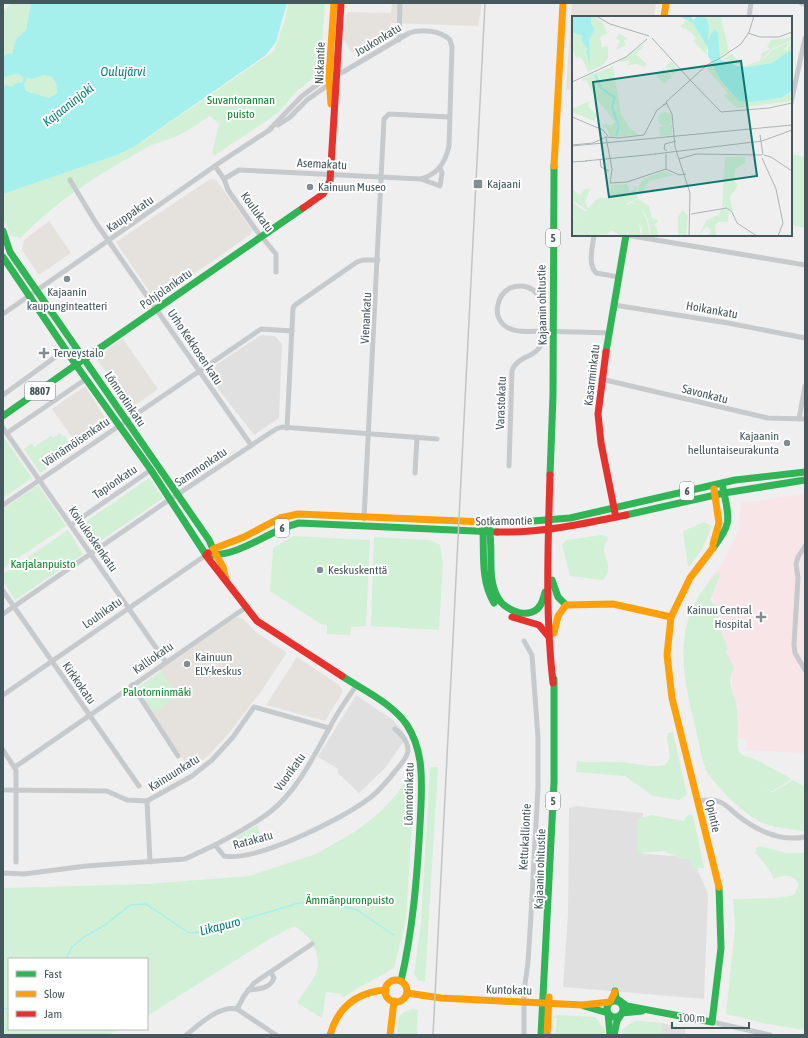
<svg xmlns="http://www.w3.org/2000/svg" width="808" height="1038" font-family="'Asap Condensed',sans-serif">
<rect width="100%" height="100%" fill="#f0efef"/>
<g fill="#e5e1dc">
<path d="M392,3H482L478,26L391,23L390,39L359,57V53L351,52L344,40L346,15L348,12L391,13Z"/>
<path d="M572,3H656L654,17H573V90H566Z"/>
<path d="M210,179L216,180L252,230L251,234L210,263L154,298L116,242Z"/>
<path d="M49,221L71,253L39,275L22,250L24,240Z"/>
<path d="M123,339L158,389L131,408L96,358Z"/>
<path d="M85,386L108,423L77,444L52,409Z"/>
<path d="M237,617L243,619L257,633L286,652V654L262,690L229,733L208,756L190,770L153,713L178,696L159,670Z"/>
<path d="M297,657L339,685L343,691L325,721L266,705Z"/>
</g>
<g fill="#e1e0e1">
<path d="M261,335L275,336L282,344L279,418L254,435L205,372Z"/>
<path d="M356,695L393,720L405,734L404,741L385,768L359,793L338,773V769L318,757Z"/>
<path d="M575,806L643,813V854L692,857L708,894L704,999L563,987L568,914L569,808Z"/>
<path d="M635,1021L662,1023L685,1029V1035H622L623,1029Z"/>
</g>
<path fill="#f7e5e8" d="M805,494V755L803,753L746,750L747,740L730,737L732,676L708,581L724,560L738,531L741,503Z"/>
<g fill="#d2f0d6">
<path d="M11,3H31L26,30L17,38L13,53L6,54L3,57V12Z"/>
<path d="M288,3H325L320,72L297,91L278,113L215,155L212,153L219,124L210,116C200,122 191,129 181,134C169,140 156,142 144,149C98,175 58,199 21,238L11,236L3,218V194L117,155L149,137L274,51L285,19Z"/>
<path d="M13,73L23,76L24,79C18,87 11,87 3,85V78Z"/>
<path d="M44,75L52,77L56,82L57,93L49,98L26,91L24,85L27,78L32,79Z"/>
<path d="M791,154L805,157V228L791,225Z"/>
<path d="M60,433L62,436L64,435L74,450L40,473L24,449L32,443L34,447L51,436L53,438Z"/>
<path d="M3,436L32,478L3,498Z"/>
<path d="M149,478L163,498L93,546L78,527Z"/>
<path d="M38,485L66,526L3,568V509Z"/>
<path d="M704,522L712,526L702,549L690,566H688L683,531Z"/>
<path d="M68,530L83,554L15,600L3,581V574Z"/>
<path d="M602,535L608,537C607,541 604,546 604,550C605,561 614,568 603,580L570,576L562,545L566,540Z"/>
<path d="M294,536L370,540L366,626L351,627L350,635L327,634V625L321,624L270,591L273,548Z"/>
<path d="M374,537L430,540L440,545L443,563L439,630L371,626Z"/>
<path d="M719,571L720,576L710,600L718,608V624L728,648L726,653L734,667C725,689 735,689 737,709C738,723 737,736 738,750L742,755L759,761L792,779L773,791L765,790L750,799L765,790L773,792L793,780L805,787V831C790,829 775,828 761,822C746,816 713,784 706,770C700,756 699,740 695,726C680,666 672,618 719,571Z"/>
<path d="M161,671L178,696L153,713L136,689Z"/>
<path d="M673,732L687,795L679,800L653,796L625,776L576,772L577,761C592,763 604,761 618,762C635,763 649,768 665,765L670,758L667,738L668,733Z"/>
<path d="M432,767H438L425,982L418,980L414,974L421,922L430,768Z"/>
<path d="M411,772H415L406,920L394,968L343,997L341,994L326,992L322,1018L297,1003C302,994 314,980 317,971C321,952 310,935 294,926L268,940L147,1016V959H9V1029H120L108,1035H3V888L146,884L249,876L316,854L356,831L380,812L397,794Z"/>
<path d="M689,814L693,815L704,868L693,869L690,859H681L664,851L637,853V819L651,815L683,821Z"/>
<path d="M257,825L262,840L238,844L234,838Z"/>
<path d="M760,846L786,853H805V1030L767,1024L726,1014L735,927L733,899L777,898L794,895L799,885C794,874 784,874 774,879L768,868L755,852L757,850L755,848Z"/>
<path d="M412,1009L418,1010L417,1035H397C398,1020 395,1014 412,1009Z"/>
<path d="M557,1015L595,1017L605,1030V1035H555L557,1018H552Z"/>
<path d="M635,1021L662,1023L661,1035H622L623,1029Z"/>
</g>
<path fill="#a5f0ec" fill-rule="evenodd" d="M31,3H287L276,42L266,55L135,146L117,155L3,194V85C9,85 12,89 17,83L22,82L24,78C17,71 11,75 3,78V57L6,54L13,53V49L17,38L26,30ZM44,75L52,77L56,83L57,93L49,98L26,91L24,85L27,78L32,79Z"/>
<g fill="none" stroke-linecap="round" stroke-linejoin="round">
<g stroke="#a5f0ec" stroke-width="1.5">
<path d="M66,959L72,947L84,937L105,925L130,905L146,904L189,933L202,932L299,903H306L321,906L337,905L357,910L394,935"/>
<path d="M3,1009L9,1008"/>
</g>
<g stroke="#c6cacc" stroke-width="5">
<path d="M801,3L805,4"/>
<path d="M749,17L751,3"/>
<path d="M399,40L400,3"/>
<path d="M791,103L805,38"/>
<path d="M278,125L289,118L307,100L331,83"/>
<path d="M215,166L224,179L228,190L256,230L276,254V272"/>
<path d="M224,179L239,170L421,179C438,174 445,163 449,146L452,47L450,40C440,30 421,29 409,33L343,72L329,76L302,96L269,130"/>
<path d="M421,179L440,186L442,173L440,168"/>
<path d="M70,180L96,223L251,445"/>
<path d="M594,235C593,247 587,262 596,273L619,277"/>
<path d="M626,235L805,265"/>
<path d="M614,305L728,323L805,338"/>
<path d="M3,314L222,161L271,129"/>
<path d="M601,379L768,418L805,419"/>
<path d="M3,395L65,350"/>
<path d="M799,419L805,386"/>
<path d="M3,428L166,662"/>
<path d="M287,428L293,308L295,305L357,262L363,260H378"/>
<path d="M7,433L86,379"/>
<path d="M509,466L512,371C517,355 538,358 542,342C542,325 549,294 527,287C521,285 515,286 510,288C503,292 499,298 498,305C495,315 501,326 511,329C520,333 532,331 542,331C564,332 587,332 609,333"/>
<path d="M415,473L417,437"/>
<path d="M3,505L261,329L292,331"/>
<path d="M364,519L384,119L389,114L449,117"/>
<path d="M71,525L151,470"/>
<path d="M805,546L798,557L796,564L798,578L794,645L795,653L805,670"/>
<path d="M3,591L139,786"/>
<path d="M3,614L163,504L276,429L282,427L437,439"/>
<path d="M132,685L178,756"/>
<path d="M3,695L206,555"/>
<path d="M3,750L16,770V862"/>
<path d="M15,767L245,608"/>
<path d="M3,790L107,791L127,800L147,801L192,776L212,760L233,737L254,707L329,728"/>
<path d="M147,801L150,862"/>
<path d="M698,801C706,800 713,799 720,802C726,804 732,811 737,815C756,830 779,842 805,837"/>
<path d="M215,845C234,835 253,825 270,812C298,790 313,757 330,727C337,713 347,699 356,686"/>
<path d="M3,873L24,874L86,866L185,859L215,845L224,856C256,862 340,820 367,800C379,792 388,780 397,769C401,764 407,758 408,751C408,741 402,735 395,729"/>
<path d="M248,990C258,989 270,989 274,978L271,972"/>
<path d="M237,1009L244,996L254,983L312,944"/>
<path d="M712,1022L770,1035"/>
<path d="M186,1035C199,1025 219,1005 237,1009L276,1035"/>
<path d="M524,1035V992L528,962L531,915L538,788V738L532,655L524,641"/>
</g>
<g stroke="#30b455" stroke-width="7">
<path d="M3,231L10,252L84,359L303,208"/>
<path d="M3,257L76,365"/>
<path d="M606,352L626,235"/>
<path d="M76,365L151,470L206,555"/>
<path d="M3,416L84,359L209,540L213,549"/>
<path d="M550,475L553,395L554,166"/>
<path d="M626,515L724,493L805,480"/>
<path d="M508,523L570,518L735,480L805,472"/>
<path d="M485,527L483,532C484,556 481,581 494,603"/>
<path d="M489,528C494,551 486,577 498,598C506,612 532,621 541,604C543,600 544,596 545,592"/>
<path d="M713,548C733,522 729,519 723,488"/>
<path d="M206,555C241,557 266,531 299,523L497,532"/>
<path d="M552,580L558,597L566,605"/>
<path d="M342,676C363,690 392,703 407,725C414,736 418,748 420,761C423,782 421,804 420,825C417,878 413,929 401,981"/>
<path d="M615,991L616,998L627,1006L712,1022L721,948L719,887"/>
<circle cx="615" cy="1009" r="8"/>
<path d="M584,1006L608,1013L610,1035"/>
<path d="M541,1035L554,782V679"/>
<path d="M614,1035L617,1021L622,1013L642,1011"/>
</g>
<g stroke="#ff9f0a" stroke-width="7">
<path d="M664,17L666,3"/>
<path d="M331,104L329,76L334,3"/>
<path d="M554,166L563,3"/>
<path d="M713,544L719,523L714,489"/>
<path d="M213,549L244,537L280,518L298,514L508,523"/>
<path d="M215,553L223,567L226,580"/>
<path d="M671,617L667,655L672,698L719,887"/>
<path d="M554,633L558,616L566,605L613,604L671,617L690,578L713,548"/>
<circle cx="396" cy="991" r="11"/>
<path d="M407,993L441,998L582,1005L610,1002L615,992"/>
<path d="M330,1035C338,1007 357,992 386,990"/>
<path d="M390,1035L394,1001"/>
<path d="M547,1035L549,997"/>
</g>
<g stroke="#e5322d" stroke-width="7">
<path d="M303,208L323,194L330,181L341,3"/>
<path d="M606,352L598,414L601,443L615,513"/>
<path d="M550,475C548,544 545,614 553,683"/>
<path d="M497,532C541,533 583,524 626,515"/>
<path d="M208,553L206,555L208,558L257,621L342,676"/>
<path d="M512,617L539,625L549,637"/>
</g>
<path stroke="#c2c5c6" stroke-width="1.5" d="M433,1035L485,3"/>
</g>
<g fill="#818d90" stroke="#fff" stroke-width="1.5">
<rect x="473" y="179" width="10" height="10" rx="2"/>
<circle cx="310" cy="187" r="4"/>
<circle cx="67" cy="279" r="4"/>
<path d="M42 347h4v4h4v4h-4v4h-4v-4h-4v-4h4z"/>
<circle cx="787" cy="443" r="4"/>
<circle cx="320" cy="570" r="4"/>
<path d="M759 611h4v4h4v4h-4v4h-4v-4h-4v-4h4z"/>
<circle cx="187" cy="664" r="4"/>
</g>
<g text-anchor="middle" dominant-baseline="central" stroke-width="4" stroke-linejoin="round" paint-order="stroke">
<g fill="#fff" stroke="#7d8a8e" stroke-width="1">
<rect x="546" y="229" width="14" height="18" rx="3"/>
<rect x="25" y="382" width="30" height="18" rx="3"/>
<rect x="680" y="482" width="14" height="18" rx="3"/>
<rect x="275" y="519" width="14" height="18" rx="3"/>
<rect x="546" y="792" width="14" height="18" rx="3"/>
</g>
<g font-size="11" font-weight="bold" fill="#45585d">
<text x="553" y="238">5</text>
<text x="40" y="391">8807</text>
<text x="687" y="491">6</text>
<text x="282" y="528">6</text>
<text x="553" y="801">5</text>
</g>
<g font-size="12" fill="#45585d" stroke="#fff">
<text transform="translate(378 40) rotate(-31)">Joukonkatu</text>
<text transform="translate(320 63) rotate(-88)">Niskantie</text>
<text transform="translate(322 164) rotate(3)">Asemakatu</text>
<text transform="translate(257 212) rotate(54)">Koulukatu</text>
<text transform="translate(130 214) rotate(-35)">Kauppakatu</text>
<text transform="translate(166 289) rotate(-35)">Pohjolankatu</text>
<text transform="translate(542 305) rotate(-91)">Kajaanin ohitustie</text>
<text transform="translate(712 310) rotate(10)">Hoikankatu</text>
<text transform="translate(366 318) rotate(-87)">Vienankatu</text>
<text transform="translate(195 347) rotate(56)">Urho Kekkosen katu</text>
<text transform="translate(592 375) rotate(-83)">Kasarminkatu</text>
<text transform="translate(705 394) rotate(14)">Savonkatu</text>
<text transform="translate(125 399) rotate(56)">Lönnrotinkatu</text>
<text transform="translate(501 403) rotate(-88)">Varastokatu</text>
<text transform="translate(76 442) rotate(-34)">Väinämöisenkatu</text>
<text transform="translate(201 467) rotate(-34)">Sammonkatu</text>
<text transform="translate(115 482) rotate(-34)">Tapionkatu</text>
<text transform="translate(504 521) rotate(-1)">Sotkamontie</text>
<text transform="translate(93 539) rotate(55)">Koivukoskenkatu</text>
<text transform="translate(102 613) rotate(-35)">Louhikatu</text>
<text transform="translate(153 658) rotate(-35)">Kalliokatu</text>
<text transform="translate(79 683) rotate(55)">Kirkkokatu</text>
<text transform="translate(290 772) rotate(-54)">Vuorikatu</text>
<text transform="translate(174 773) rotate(-32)">Kainuunkatu</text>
<text transform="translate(409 794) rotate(-89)">Lönnrotinkatu</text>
<text transform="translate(713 816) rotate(77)">Opintie</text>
<text transform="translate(525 837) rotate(-87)">Kettukalliontie</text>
<text transform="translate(253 840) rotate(-15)">Ratakatu</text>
<text transform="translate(540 869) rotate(-88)">Kajaanin ohitustie</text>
<text transform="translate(509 990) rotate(2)">Kuntokatu</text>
</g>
<g font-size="12" fill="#12832c" stroke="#fff">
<text x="241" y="100">Suvantorannan<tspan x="241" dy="14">puisto</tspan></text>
<text x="43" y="564">Karjalanpuisto</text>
<text x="157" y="692">Palotorninmäki</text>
<text x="350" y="900">Ämmänpuronpuisto</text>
</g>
<g font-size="12" fill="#45585d" stroke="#fff" text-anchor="start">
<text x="487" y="184">Kajaani</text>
<text x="318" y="187">Kainuun Museo</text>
<text x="67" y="292" text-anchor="middle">Kajaanin<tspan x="67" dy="14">kaupunginteatteri</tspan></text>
<text x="53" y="353">Terveystalo</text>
<text x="779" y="436" text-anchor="end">Kajaanin<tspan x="779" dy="14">helluntaiseurakunta</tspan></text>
<text x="328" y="570">Keskuskenttä</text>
<text x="752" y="610" text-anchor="end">Kainuu Central<tspan x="752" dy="14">Hospital</tspan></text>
<text x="195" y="657">Kainuun<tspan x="195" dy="14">ELY-keskus</tspan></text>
</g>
<g font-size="13" font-style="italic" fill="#08817a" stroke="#fff">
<text x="123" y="71">Oulujärvi</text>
<text transform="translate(68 105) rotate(-38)">Kajaaninjoki</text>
<text transform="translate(220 926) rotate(-14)">Likapuro</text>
</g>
</g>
<g transform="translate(572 16)">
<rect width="220" height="220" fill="#f0efef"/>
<path d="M0,0H22L31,7L35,17L28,21L30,31L36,30V42L31,49L16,56L11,44L7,41L4,42L0,31ZM130,0L149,1L157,36L148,41L145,38L146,16L142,13L138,22H135L137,9ZM113,3L121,6L132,24L136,32L134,34L135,39L121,25L124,22L118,15L108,11L113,6ZM47,17L56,23L51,24L54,28L52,30L44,34L48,25L44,22ZM220,18L218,25L200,33L192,41V43L200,34L218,26L212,34H215L220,24V33L200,47L175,51L152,43L159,38L172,50L188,45L190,37L198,33L195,31L199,24L216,22ZM70,29L72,30L64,38L75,48L72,51L64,48L55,50L58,45L46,46ZM99,45L107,54L101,59L93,51ZM141,48L150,67L167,85L207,83L220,76V85L165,92L151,79L156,77L135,53ZM41,50L49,98L58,112L67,119L39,121L34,112L30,111L32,108L40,109L43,106L21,78L14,64L10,65V63ZM92,52L100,60L92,68L84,59L87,57L92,62L87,56ZM18,85L16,90L25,99L22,105L0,96V89L2,92ZM86 103a7 7 0 1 1 14 0a7 7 0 1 1-14 0ZM100,109V119L88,120L87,111ZM153,141H173V147L163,153L162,165L166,169L158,182L160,191L162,193L160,195L150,191ZM92,155L102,159L77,165L68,180L66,173L70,164ZM55,168L58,176L64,170L66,182L55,187V189L59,187L68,189L75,205L78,220H70V213L67,208L69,220H49L39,214L36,218H26L34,220H0V199L6,210L0,197V185L9,193L14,195L15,194L0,184V173L8,179L14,172L18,174L13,186L16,192L26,182H38L39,169ZM66,183L77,190L80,202L87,205L82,209L85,211L86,220H79L76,204L68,189L60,186ZM149,193L157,194L156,206H146L143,209L144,220H136L139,213L134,211L126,220L135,204L148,198ZM110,194L116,199L114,220L106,219V201Z" fill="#d2f0d6"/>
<path d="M0,0H19V8L23,13L17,24L18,50L14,34L16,33L9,24L11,20L0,16ZM107,0H118L122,4L125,0L134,2L137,10L136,24L142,13L146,16L148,43L165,50L175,51L200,47L220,33V75L209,82L179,86L167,85L149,65L136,40V32L121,7Z" fill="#a5f0ec"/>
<path fill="none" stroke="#a5f0ec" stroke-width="2" d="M23,58L29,72L43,82L40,91L47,111L44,120"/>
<path fill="none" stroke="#acb3b5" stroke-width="1" d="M24,0L38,8L77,20M176,17L188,21H207L220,16M80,22L119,65M119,65L149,96L197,92L220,87M0,66L54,41L75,23M94,86L135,49L150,41L169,28L177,16L182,0M94,86L100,98L103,131L118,177L117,220M0,101L31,114L36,120M188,119L191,139M0,129L21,127L34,121M0,130L220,109M95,135L92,133L93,128L104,125M83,138L190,125L220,114M94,138V153L107,159L114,158M192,139L199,141L220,155M190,142L204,173L211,207L206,220M28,143L29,151L37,155M107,143L124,138L190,139M13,145L84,138M0,146L15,145M40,153L34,121L46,122L72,119L85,94L95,87L91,89M40,153L38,167L55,166L94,153M119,198L155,192L160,196L165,207L185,220"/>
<path fill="#0f766e" fill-opacity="0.15" stroke="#0f766e" stroke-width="2" d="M169,45L185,160L37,181L21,66Z"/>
<rect width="220" height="220" fill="none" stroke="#45585d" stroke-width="2"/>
</g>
<rect width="808" height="1038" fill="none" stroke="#45585d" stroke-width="8"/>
<rect x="8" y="958" width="140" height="72" fill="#ffffff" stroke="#b5bcbe"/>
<rect x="16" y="971" width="20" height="6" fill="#30b455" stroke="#b5bcbe"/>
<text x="44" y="978" font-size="12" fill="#45585d">Fast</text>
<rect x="16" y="991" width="20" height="6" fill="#ff9f0a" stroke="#b5bcbe"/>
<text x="44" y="998" font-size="12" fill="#45585d">Slow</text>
<rect x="16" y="1011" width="20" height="6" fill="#e5322d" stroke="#b5bcbe"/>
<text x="44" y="1018" font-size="12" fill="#45585d">Jam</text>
<path d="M672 1022v6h77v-6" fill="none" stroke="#45585d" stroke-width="2"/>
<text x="678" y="1022" font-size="12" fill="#45585d" stroke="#ffffff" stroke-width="3" paint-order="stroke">100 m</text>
</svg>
